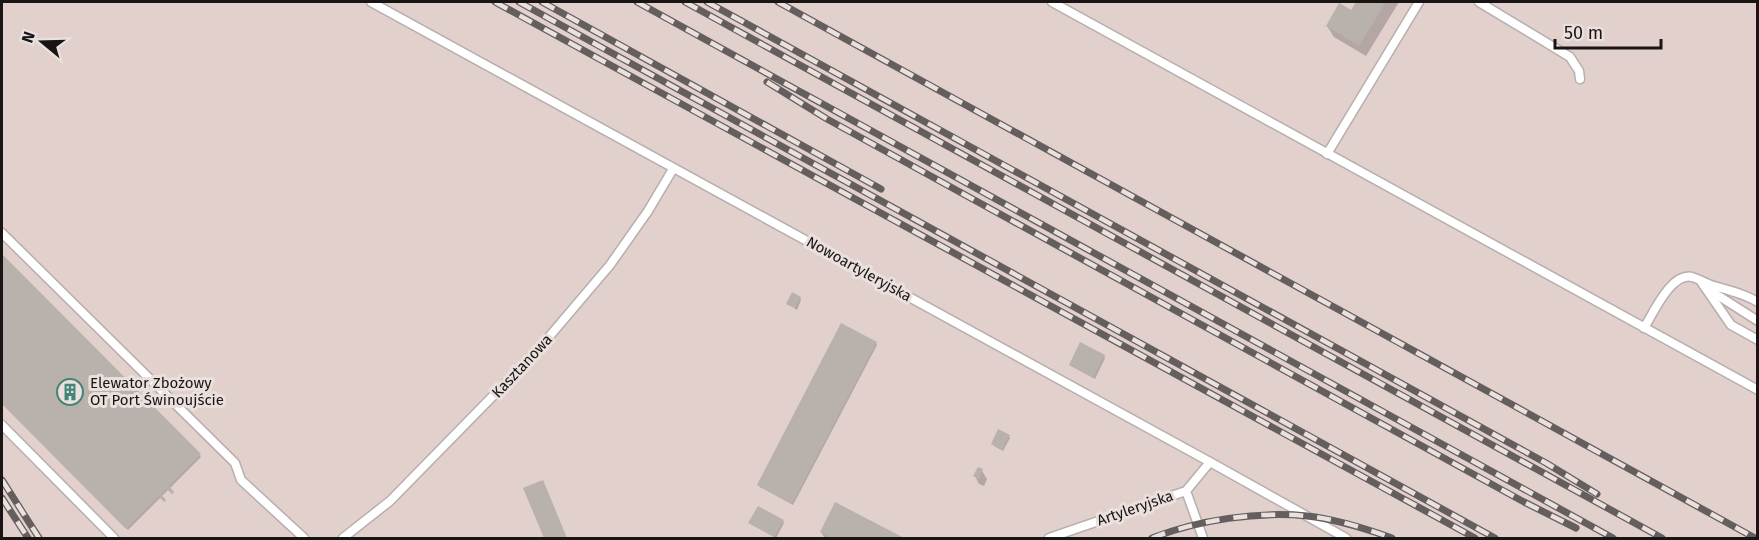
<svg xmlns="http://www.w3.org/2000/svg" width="1759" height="540" font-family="'Fira Sans',sans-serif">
<rect width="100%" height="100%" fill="#eae0de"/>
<rect fill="#e1d0cc" x="2" y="2" width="1755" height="536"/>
<g fill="#0003">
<path d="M1172,2H1207L1188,3Z"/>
<path d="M1358,2H1399L1366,56L1334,37L1327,26L1351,12Z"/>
<path d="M2,256L201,457L169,489L173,494L168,490L161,497L166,502L160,498L128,530L2,403Z"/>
<path d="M800,298L801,300L797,310L788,304Z"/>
<path d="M876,343L877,345L793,505L760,487L758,485Z"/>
<path d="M1104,356L1105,358L1095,379L1070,365Z"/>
<path d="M1008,436L1010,438L1003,451L994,446L993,444Z"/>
<path d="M982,471L987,479L984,486L979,484L975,476Z"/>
<path d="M836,504L901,538L824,537L821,532Z"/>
<path d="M783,521L784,523L776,538L750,523Z"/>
</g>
<g fill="#b8b1ac">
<path d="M1356,2H1386L1359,46L1326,26L1339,3L1351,10Z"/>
<path d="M2,254L201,454L169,486L174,492L172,494L167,489L161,494L166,500L164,502L159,496L126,529L2,404Z"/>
<path d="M792,292L801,297L795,308L786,304Z"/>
<path d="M841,323L877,342L792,504L757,485Z"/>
<path d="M1080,342L1105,355L1093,378L1069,365Z"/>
<path d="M998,429L1010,435L1002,450L991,444Z"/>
<path d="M978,467L983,469L979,479L973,476Z"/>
<path d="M543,480L567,538H544L523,488Z"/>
<path d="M835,502L904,538H832L820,532Z"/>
<path d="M758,506L784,520L774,537L748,523Z"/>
</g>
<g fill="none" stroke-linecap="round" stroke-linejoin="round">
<defs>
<g id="service">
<path d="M371,2L1210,462L1346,538"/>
<path d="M1052,2L1758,390"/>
<path d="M1479,2L1570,57L1579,71L1580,79"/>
<path d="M1327,154L1419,2"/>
<path d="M2,233L235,463L241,480L304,538"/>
<path d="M1702,283L1731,325L1758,340"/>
<path d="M1711,291L1758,321"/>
<path d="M1644,328C1653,314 1671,272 1692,277C1699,279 1707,284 1714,286C1729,290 1744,294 1758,302"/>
<path d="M2,425L114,538"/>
<path d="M1186,491L1203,538"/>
<path d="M343,538L390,501L537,351L610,265L648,211L673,169"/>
<path d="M1049,538L1186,491L1210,462"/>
</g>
</defs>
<use href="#service" stroke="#b7afad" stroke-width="11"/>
<use href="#service" stroke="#fff" stroke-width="8"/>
<defs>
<g id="rail">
<path d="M495,2L1475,538"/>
<path d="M519,2L1495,538"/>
<path d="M542,2L881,189"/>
<path d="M637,2L1613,538"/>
<path d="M685,2L1662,538"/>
<path d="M707,2L1546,463L1597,494"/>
<path d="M778,2L1755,538"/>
<path d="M767,82L827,119L1524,502L1576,528"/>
<path d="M2,480L39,538"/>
<path d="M2,498L28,538"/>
<path d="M1152,538C1198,520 1258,511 1307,516C1336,519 1364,528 1392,538"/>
</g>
</defs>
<use href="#rail" stroke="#645f5e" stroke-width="7"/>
<use href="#rail" stroke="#eae0de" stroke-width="4.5" stroke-dasharray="14" stroke-linecap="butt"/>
</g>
<defs>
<symbol id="building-ring" viewBox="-11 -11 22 22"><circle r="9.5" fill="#eae0de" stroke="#438577" stroke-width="1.5"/><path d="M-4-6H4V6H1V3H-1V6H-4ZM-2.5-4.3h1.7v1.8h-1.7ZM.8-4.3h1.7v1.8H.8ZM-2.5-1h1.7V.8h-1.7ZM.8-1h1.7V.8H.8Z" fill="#438577"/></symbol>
</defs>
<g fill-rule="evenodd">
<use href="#building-ring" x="55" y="377" width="30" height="30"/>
</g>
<g text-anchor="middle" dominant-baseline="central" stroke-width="6" stroke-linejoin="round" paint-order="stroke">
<g font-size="15" fill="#181514" stroke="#eae0de">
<text transform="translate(859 269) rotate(29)">Nowoartyleryjska</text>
<text transform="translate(522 366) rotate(-47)">Kasztanowa</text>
<text transform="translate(1135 508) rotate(-19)">Artyleryjska</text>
</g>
<g font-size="15" fill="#181514" stroke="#eae0de" text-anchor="start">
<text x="90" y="383">Elewator Zbożowy<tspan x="90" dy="17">OT Port Świnoujście</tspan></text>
</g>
</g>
<rect width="1759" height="540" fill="none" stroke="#181514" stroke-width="6"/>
<g transform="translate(42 42) rotate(289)" stroke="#eae0de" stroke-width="4.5" paint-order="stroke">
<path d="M0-4.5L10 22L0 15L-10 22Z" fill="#181514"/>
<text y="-9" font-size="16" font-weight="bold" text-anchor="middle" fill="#181514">N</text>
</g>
<path d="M1555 39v9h106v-9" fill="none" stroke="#181514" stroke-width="3"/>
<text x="1564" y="39" font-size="18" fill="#181514" stroke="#eae0de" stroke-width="4.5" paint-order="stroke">50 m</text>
</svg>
